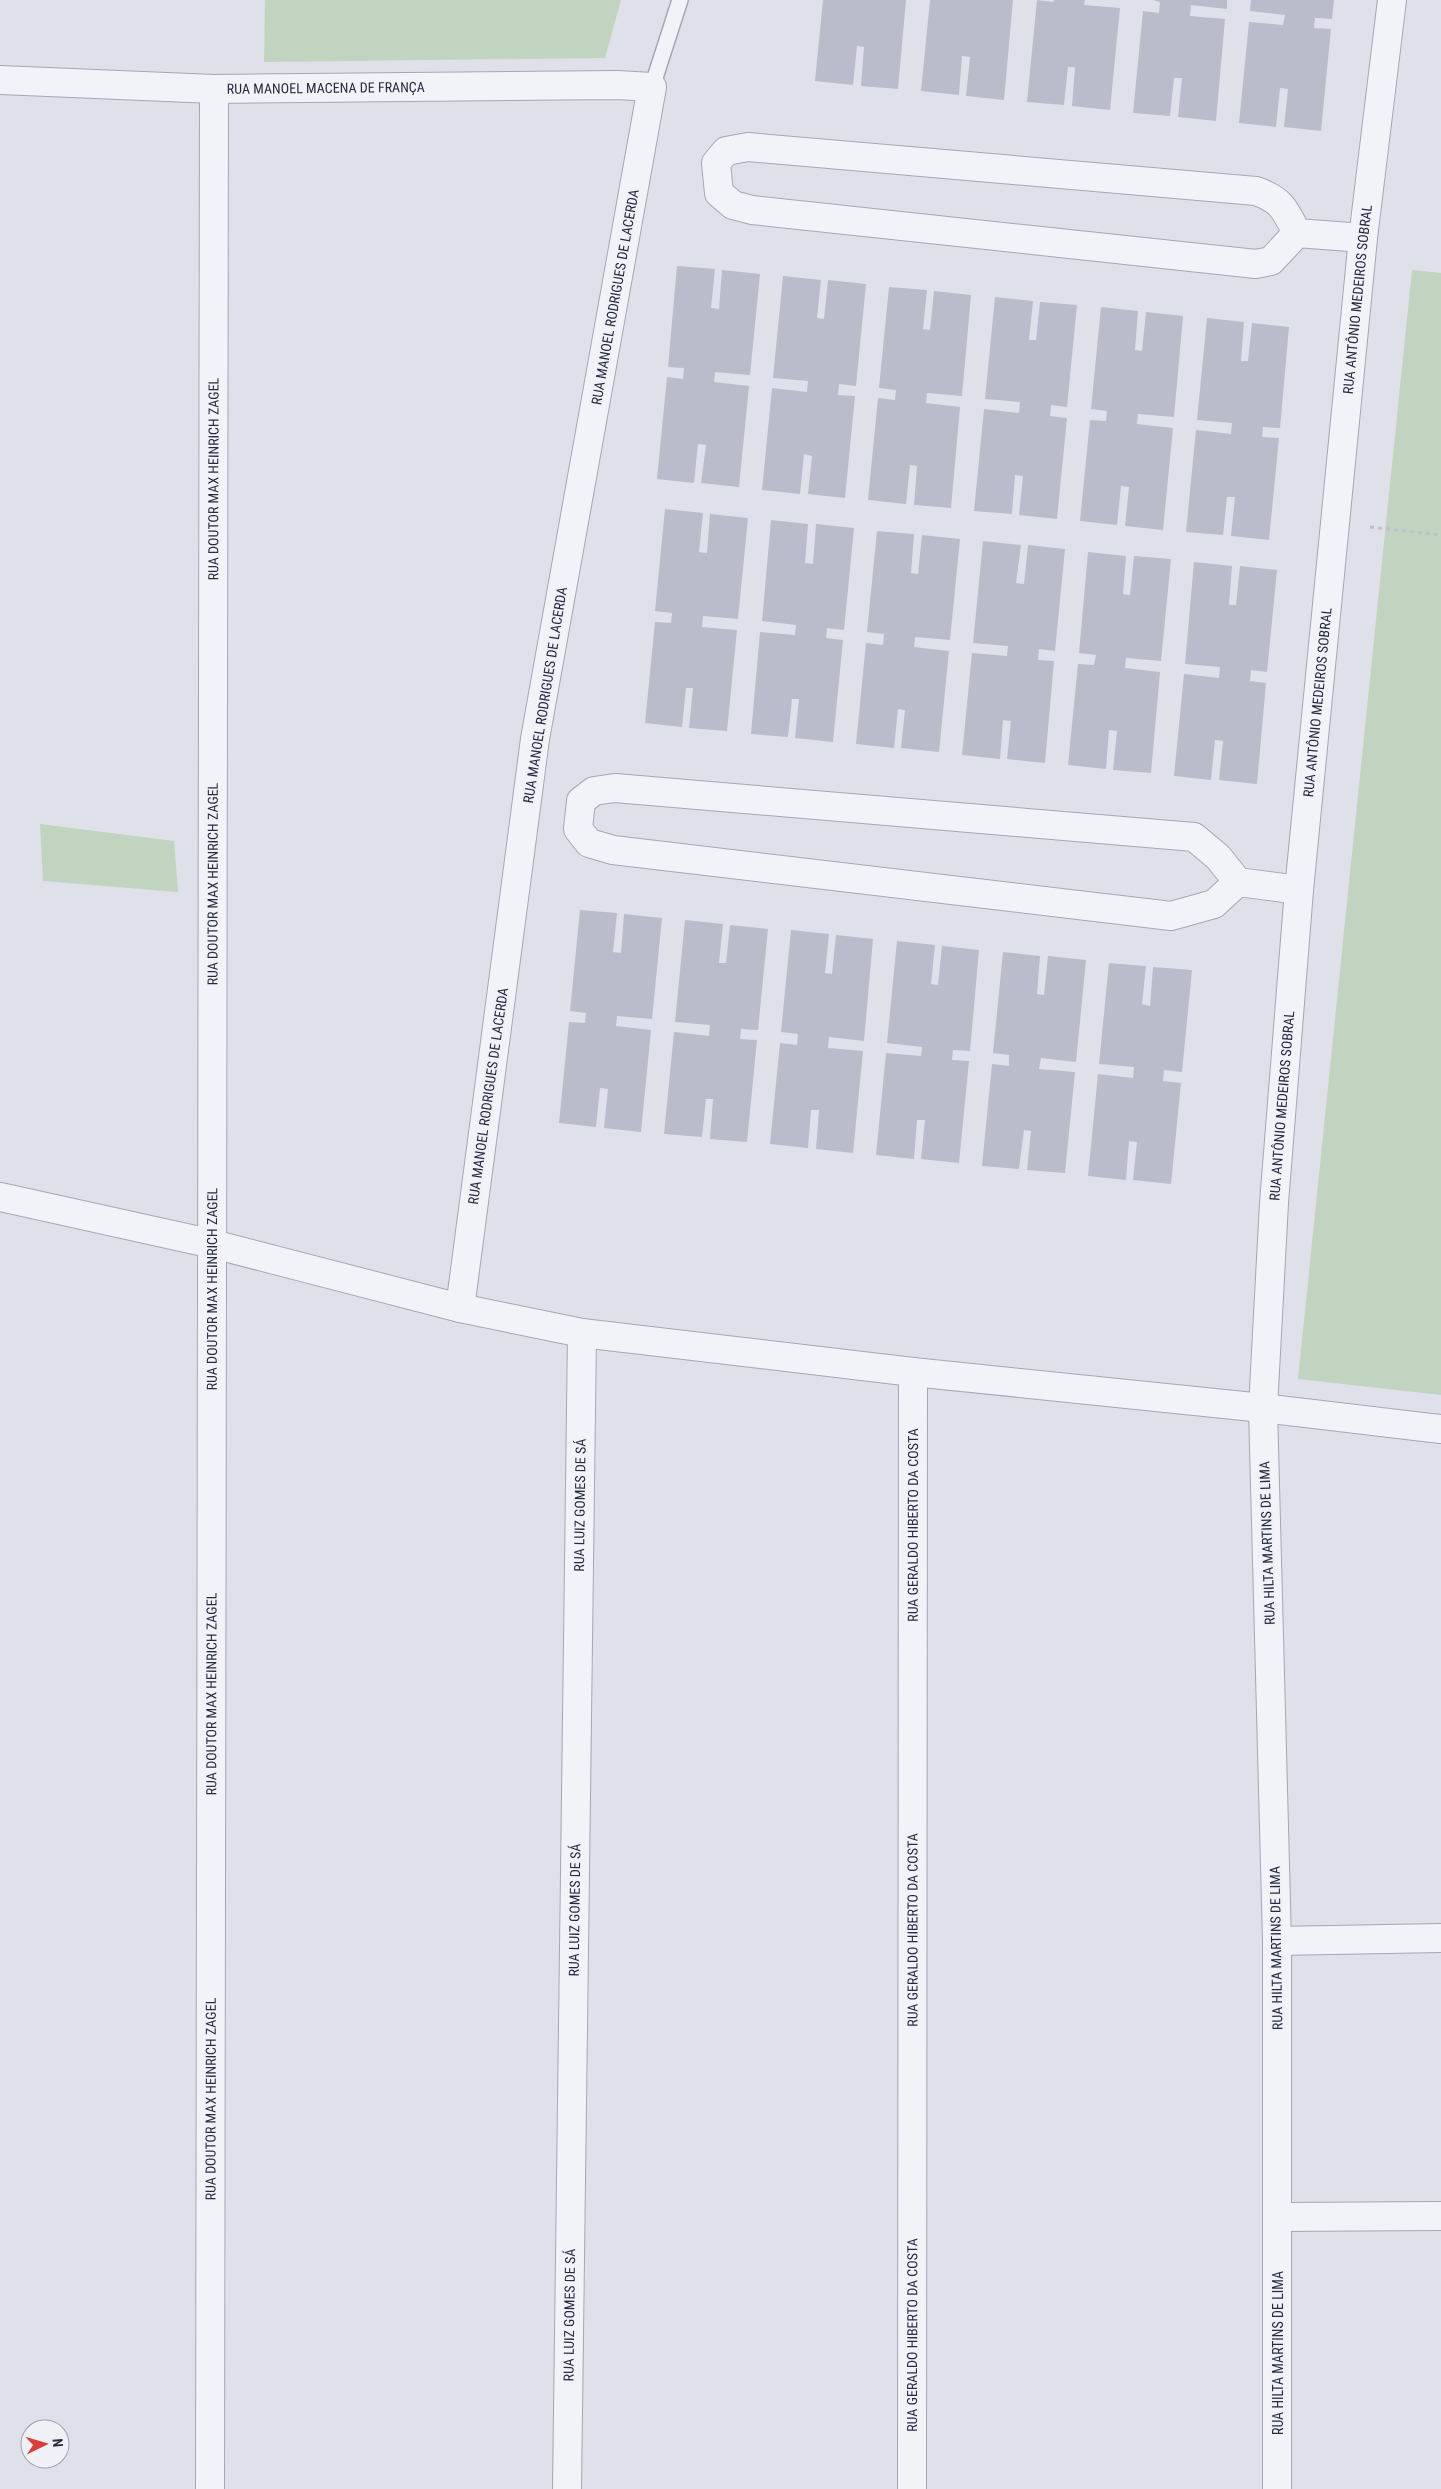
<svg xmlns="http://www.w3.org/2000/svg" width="1441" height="2489" font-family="'Roboto Condensed',sans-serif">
<rect width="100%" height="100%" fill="#dfe1ea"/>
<g fill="#c1d4bf">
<path d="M265,0H621L605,58L264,62Z"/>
<path d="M1412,270L1441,273V1395L1298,1379Z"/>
<path d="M40,824L174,841L178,892L43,881Z"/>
</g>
<g fill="#b9bcca">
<path d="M823,0H906L898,89L861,86L864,47L857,46L853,85L815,81Z"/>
<path d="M930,0H1013L1004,100L966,96L970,57L962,56L959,95L921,91Z"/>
<path d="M1037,0L1053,2L1054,0H1085L1084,5L1120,8L1110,110L1072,106L1075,67H1068L1064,105L1027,102Z"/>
<path d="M1153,0H1227V9L1191,5L1190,16L1225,19L1216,121L1178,117L1182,78H1174L1170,116L1133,113L1143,11L1159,13L1160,2Z"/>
<path d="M1251,0H1334L1332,19L1315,18L1314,28L1331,29L1321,131L1284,127L1288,89L1280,88L1276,127L1239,123L1249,22L1283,25L1285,15L1250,11Z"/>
<path d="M677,266L715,269L711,308L719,309L722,270L760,274L750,375L715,372L714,382L749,386L739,487L701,483L706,445L698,444L694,483L657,479L667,377L683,379L684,368L668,367Z"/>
<path d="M783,276L821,280L817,318L824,319L828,280L866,284L856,386L839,384L838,395L855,396L845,498L808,494L812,456L804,454L800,494L762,490L772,388L807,392L808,381L773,378Z"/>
<path d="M889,287L927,290L923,329L930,330L934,291L971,295L962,396L927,393L926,403L960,407L951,508L914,505L917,466L910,465L906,504L868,500L878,398L895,400L896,390L879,388Z"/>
<path d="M995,297L1033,301L1029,340H1036L1040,302L1077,305L1067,407L1051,405L1050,416L1067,418L1057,519L1019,515L1023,476L1015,475L1012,514L974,511L984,409L1019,413L1020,402L985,399Z"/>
<path d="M1101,307L1138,311L1135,350L1142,351L1146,312L1183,316L1174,417L1138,414L1137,424L1173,428L1163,530L1125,526L1129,487L1121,486L1117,525L1080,521L1090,420L1106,421L1107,411L1091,409Z"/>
<path d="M1207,318L1244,322L1241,361H1248L1252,323L1289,327L1280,428L1263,427L1262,437L1279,438L1269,540L1231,536L1235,497H1227L1223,535L1186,532L1196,430L1231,434L1232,423L1197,420Z"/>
<path d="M665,509L703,513L699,552L707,553L710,514L748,518L738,619L703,616L702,627L737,630L727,731L689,728L693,688H686L682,727L645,723L655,622L671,623L672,613L655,611Z"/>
<path d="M771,520L808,524L805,563L813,564L816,524L854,528L844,630L827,628L826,638L843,640L833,742L795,738L799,699H792L788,737L751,734L760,632L795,635L796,625L762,621Z"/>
<path d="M877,531L914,534L911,573L918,574L922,535L960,539L950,640L915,637L914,647L949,651L939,752L901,748L905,710L898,709L894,748L856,744L866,643L883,645L884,634L867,632Z"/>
<path d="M983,541L1021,545L1016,583L1024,584L1028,545L1065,549L1055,651L1039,649L1038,660L1054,661L1045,763L1007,759L1011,721L1003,720L1000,759L962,755L972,653L1007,656L1008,646L973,643Z"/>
<path d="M1088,552L1126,556L1123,594L1130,595L1134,556L1171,559L1161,661L1126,658L1125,668L1160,672L1151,773L1113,770L1117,731L1109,730L1106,769L1068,765L1078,664L1094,665L1096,655L1079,653Z"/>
<path d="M1194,562L1232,566L1229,605H1236L1240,566L1277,570L1267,672L1251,670L1250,681L1266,683L1257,784L1219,780L1223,741L1215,740L1211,780L1174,776L1184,674L1219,678L1220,667L1185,664Z"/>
<path d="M580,910L617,913L613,952L621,953L624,914L662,918L652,1019L617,1016L616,1026L651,1030L641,1132L604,1128L608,1089L600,1088L596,1127L559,1123L569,1022L585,1023L586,1013L570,1011Z"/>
<path d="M685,920L723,924L719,963H726L730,925L768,929L758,1030L741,1029L740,1039L757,1040L747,1142L710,1139L713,1099H706L702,1137L664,1134L674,1032L709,1036L710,1025L675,1022Z"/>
<path d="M791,930L829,934L825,973L832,974L836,935L873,939L864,1041L829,1037L828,1048L863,1051L853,1153L816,1149L819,1110H811L808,1148L770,1144L780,1043L797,1045L798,1034L781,1032Z"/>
<path d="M897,941L935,945L931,984L938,985L942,946L979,950L970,1051L953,1050L952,1060L969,1061L959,1163L921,1159L925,1120H917L914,1159L876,1155L886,1053L921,1056L922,1047L887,1043Z"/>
<path d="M1003,952L1040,956L1037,994L1044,995L1048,956L1086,960L1076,1062L1041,1058L1039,1069L1075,1072L1065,1173L1027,1170L1031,1131L1024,1130L1019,1169L982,1166L992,1064L1009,1066V1055L993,1053Z"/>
<path d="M1109,963L1146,966L1142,1004L1150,1006L1153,967L1192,970L1182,1072L1164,1070L1163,1081L1181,1083L1171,1184L1133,1180L1137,1142L1129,1141L1126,1180L1088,1176L1098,1074L1133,1078L1134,1067L1099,1064Z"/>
</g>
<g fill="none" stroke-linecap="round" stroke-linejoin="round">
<defs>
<path id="lane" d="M652,87L680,0"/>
<g id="street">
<path id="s1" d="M0,80L214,89L617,85L652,87L535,739L460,1308"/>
<path d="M1297,233L1271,261L1256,264L752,210L733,205L719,193L716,163L726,151L748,147L1256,191C1282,200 1285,210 1297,233L1363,238"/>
<path d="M1238,882L1214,904L1171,916L613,850L589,843L578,829L581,801L594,791L615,788L1194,837L1218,857L1238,882L1299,890"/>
<path d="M0,1197L213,1244L460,1308L582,1333L913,1372L1263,1408L1441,1429"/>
<path d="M1277,1941L1441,1938"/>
<path d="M1278,2217L1441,2216"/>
<path id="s2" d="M210,2489L214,89"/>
<path id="s3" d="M567,2489L582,1333"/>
<path id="s4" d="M912,2489L913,1372"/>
<path id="s5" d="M1277,2489V1941L1263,1408L1274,1203L1299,890L1363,238L1392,0"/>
</g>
</defs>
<use href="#lane" stroke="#a4a7b4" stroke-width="18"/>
<use href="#street" stroke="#a4a7b4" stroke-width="30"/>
<path stroke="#bdbfc9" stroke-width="3" stroke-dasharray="4 4" stroke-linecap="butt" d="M1370,527L1441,535"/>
<use href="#lane" stroke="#f2f3f8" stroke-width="15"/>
<use href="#street" stroke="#f2f3f8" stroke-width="28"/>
</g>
<g text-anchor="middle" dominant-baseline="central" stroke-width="4" stroke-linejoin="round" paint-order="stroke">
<g font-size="14" fill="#262b42" stroke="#eff1f7">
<text stroke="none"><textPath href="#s1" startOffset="326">RUA MANOEL MACENA DE FRANÇA</textPath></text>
<text transform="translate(615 297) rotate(-80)">RUA MANOEL RODRIGUES DE LACERDA</text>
<text stroke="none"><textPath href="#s5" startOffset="2194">RUA ANTÔNIO MEDEIROS SOBRAL</textPath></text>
<text stroke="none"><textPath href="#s2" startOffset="2010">RUA DOUTOR MAX HEINRICH ZAGEL</textPath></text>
<text transform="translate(545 695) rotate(-81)">RUA MANOEL RODRIGUES DE LACERDA</text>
<text stroke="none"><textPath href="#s5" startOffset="1789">RUA ANTÔNIO MEDEIROS SOBRAL</textPath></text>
<text stroke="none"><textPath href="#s2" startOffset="1605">RUA DOUTOR MAX HEINRICH ZAGEL</textPath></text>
<text transform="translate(488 1096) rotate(-82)">RUA MANOEL RODRIGUES DE LACERDA</text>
<text stroke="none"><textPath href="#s5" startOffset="1384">RUA ANTÔNIO MEDEIROS SOBRAL</textPath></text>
<text stroke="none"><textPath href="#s2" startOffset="1200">RUA DOUTOR MAX HEINRICH ZAGEL</textPath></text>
<text stroke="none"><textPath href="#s3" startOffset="984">RUA LUIZ GOMES DE SÁ</textPath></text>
<text stroke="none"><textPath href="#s4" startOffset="964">RUA GERALDO HIBERTO DA COSTA</textPath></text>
<text transform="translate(1267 1543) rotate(-92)">RUA HILTA MARTINS DE LIMA</text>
<text stroke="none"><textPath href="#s2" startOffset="795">RUA DOUTOR MAX HEINRICH ZAGEL</textPath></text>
<text stroke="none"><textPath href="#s3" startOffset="579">RUA LUIZ GOMES DE SÁ</textPath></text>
<text stroke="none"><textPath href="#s4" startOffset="559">RUA GERALDO HIBERTO DA COSTA</textPath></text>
<text transform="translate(1276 1948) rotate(-91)">RUA HILTA MARTINS DE LIMA</text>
<text stroke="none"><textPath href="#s2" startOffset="390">RUA DOUTOR MAX HEINRICH ZAGEL</textPath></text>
<text stroke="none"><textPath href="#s3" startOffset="174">RUA LUIZ GOMES DE SÁ</textPath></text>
<text stroke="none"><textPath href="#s4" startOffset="154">RUA GERALDO HIBERTO DA COSTA</textPath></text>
<text transform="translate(1278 2353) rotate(-90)">RUA HILTA MARTINS DE LIMA</text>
</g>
</g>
<g transform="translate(45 2444) rotate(85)"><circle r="24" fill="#eff1f7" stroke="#9fa2af"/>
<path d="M0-4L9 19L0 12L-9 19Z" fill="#db3d38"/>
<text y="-8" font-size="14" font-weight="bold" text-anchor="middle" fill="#262b42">N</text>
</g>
</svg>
